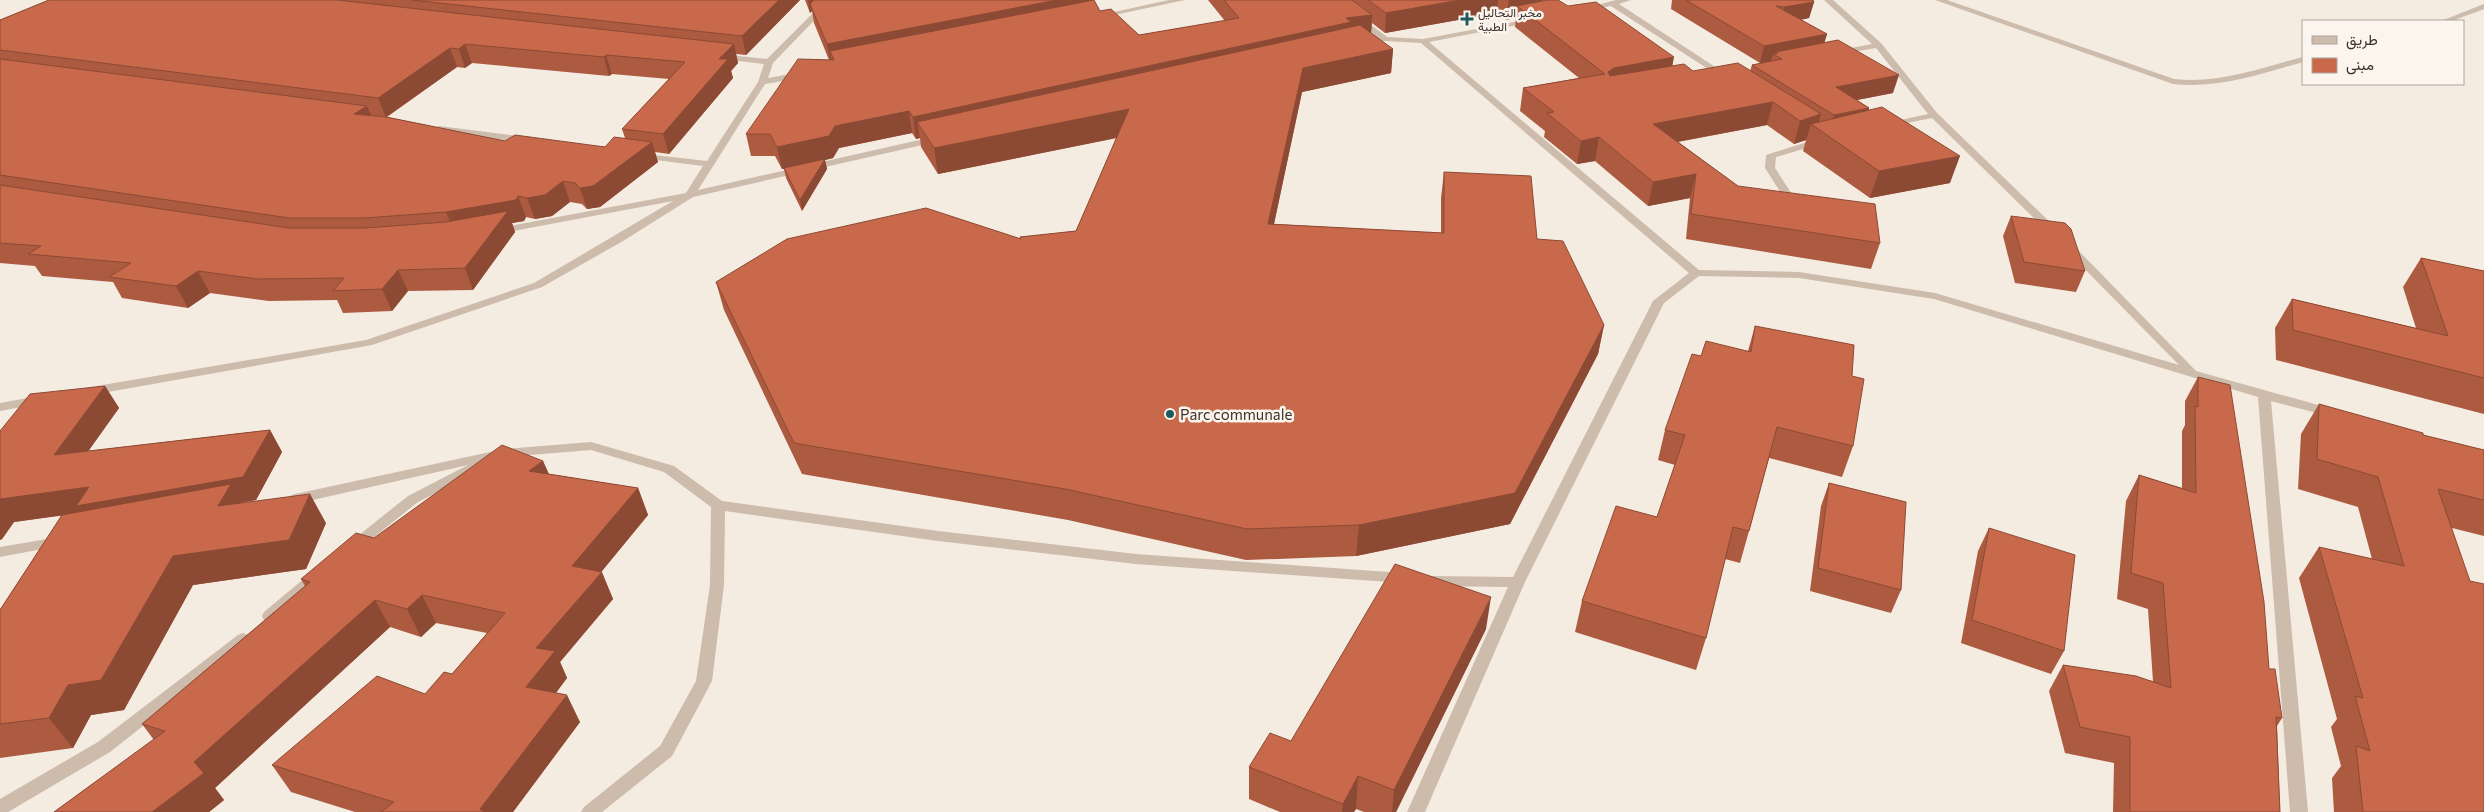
<svg xmlns="http://www.w3.org/2000/svg" width="2484" height="812" font-family="Commissioner,Vazirmatn,sans-serif">
<rect width="100%" height="100%" fill="#f4ebe1"/>
<g fill="none" stroke-linecap="round" stroke-linejoin="round">
<g fill="#cdbbac" fill-rule="evenodd">
<path d="M826,0H834L773,63L768,78L801,72L805,75L801,78L765,84L698,190L937,136L942,139L940,141L693,197L623,241L542,287L372,345L91,395L85,391L91,387L366,340L534,283L673,201L497,234L493,233V229L686,193L703,166L640,158L637,157V153L707,161L758,82L764,64L722,59L719,58V54L767,59Z"/>
<path d="M1169,0H1185L1100,18L1096,16Z"/>
<path d="M1329,0H1338L1387,37L1423,39L1535,18L1536,20L1532,22L1429,42L1699,270L1799,272L1935,293L2179,365L2067,251L2066,249L2067,247H2075L2196,371L2336,410L2338,413L2332,417L2271,401L2308,812H2290L2258,397L1934,299L1799,278L1699,276L1664,303L1525,582L1425,812H1407L1508,587L1431,586L1426,585L1424,581L1426,577L1431,576L1513,577L1653,301L1689,273L1421,43L1385,41L1361,45V41L1378,38Z"/>
<path d="M1616,0H1631L1619,4L1729,76L1722,78L1611,6L1586,11L1582,9Z"/>
<path d="M1824,0H1833L1881,43L1937,113L2057,229V233H2049L1932,118L1887,127V123L1928,114L1876,48L1835,55V51L1872,44Z"/>
<path d="M1935,0H1947L2174,79C2220,84 2259,68 2303,57V62C2260,74 2219,89 2173,84Z"/>
<path d="M2484,4V9L2452,21H2441Z"/>
<path d="M439,126L526,137L531,140L526,143L436,131V127Z"/>
<path d="M1820,138L1823,139V143L1776,157L1775,168L1797,202L1796,204H1788L1765,168L1766,155Z"/>
<path d="M39,396L45,400L43,403L0,411V403Z"/>
<path d="M591,442L674,466L722,501L938,531L1136,554L1403,573L1408,574L1410,578L1408,582L1403,583L1136,564L938,541L725,511L724,585L712,681L672,756L602,812H581L584,807L660,746L696,681L710,585L711,507L664,472L591,450L504,457L483,462L486,465L484,468L418,502L359,549H349L347,546L349,543L408,496L468,465L295,504L290,502L288,499L290,496L295,494L504,449Z"/>
<path d="M59,537L64,539L66,542L64,545L0,557V547Z"/>
<path d="M317,571L322,572L324,576L322,580L274,620L269,621L264,620L262,616L264,612L312,572Z"/>
<path d="M243,633L248,635L251,639L248,643L110,752L8,812H0V799L98,742L238,635Z"/>
</g>
</g>
<g fill="#ac5a40" fill-rule="evenodd">
<path d="M49,0H800L746,55L736,54L738,63L731,71L733,78L669,154L655,152L658,162L600,207L587,209L582,204L570,202L552,216L535,219L526,217L524,221L512,223L515,232L473,290L408,291L392,311L343,313L337,300L269,301L210,293L188,308L122,298L113,282L42,276L35,266L0,263V20ZM472,63L609,76L612,74L669,79L622,129L625,138L605,147L505,141L387,117L457,67L465,68Z"/>
<path d="M805,0H1092L1100,11L1139,35L1225,21L1208,0H1543V1L1672,66L1693,71H1750L1752,65L1771,61L1760,63L1671,9L1672,0H1813L1814,2L1809,18L1801,20L1827,34L1824,43L1893,93L1857,100L1869,108V110L1950,183L1870,198L1803,151L1806,140L1794,144L1767,125L1678,142L1738,186L1880,243L1871,269L1686,239L1690,198L1648,206L1595,161L1577,164L1544,137L1545,131L1520,111L1523,88L1579,78L1515,27L1516,18L1506,20L1497,13L1385,33L1372,23L1371,33L1393,49L1391,73L1302,92L1274,224L1441,233V198L1444,172L1537,239L1604,325L1598,354L1510,524L1356,556L1246,560L1068,520L802,474L724,310L716,282L1020,239V237L1076,231L1117,138L938,174L921,147L920,138L916,139L912,133L839,148L833,158L825,160L827,169L802,211L786,178L784,169H782L775,156H751L746,134L829,60L814,23L812,11L810,13Z"/>
<path d="M2011,216L2085,271L2076,292L2015,283L2003,236Z"/>
<path d="M2421,258L2484,271V414L2276,360L2275,328L2292,299L2416,328L2403,287Z"/>
<path d="M1755,326L1852,376L1853,446L1842,477L1769,458L1749,531L1740,563L1725,559L1706,638L1696,670L1575,632L1582,601L1657,517L1675,465L1658,460L1665,430L1701,356L1748,351Z"/>
<path d="M2198,377L2269,669L2282,718L2277,726L2280,812H2113L2114,763L2065,753L2049,691L2063,665L2153,681L2148,609L2117,599L2126,501L2139,475L2182,488V431L2185,425V401Z"/>
<path d="M105,386L119,408L88,451L270,430L282,452L256,500L242,503L326,523L306,569L193,585L124,710L91,715L73,748L0,758V610L62,515L14,522L2,539L0,540V431Z"/>
<path d="M2319,404L2423,435L2484,450V536L2452,528L2484,812H2334L2332,778L2341,766L2331,727L2337,719L2299,578L2319,547L2372,559L2358,507L2298,489L2301,434Z"/>
<path d="M543,461L549,474L638,488L648,515L601,572L613,599L560,662L567,678L556,693L580,722L513,812H355L291,792L272,765L425,694L452,674L487,633L436,623L421,637L390,627L215,788L224,800L209,812H54L154,740L142,724L305,586L301,579L374,538Z"/>
<path d="M1829,483L1901,590L1891,613L1810,591L1821,506Z"/>
<path d="M1989,528L2064,651L2051,674L1961,643L1978,551Z"/>
<path d="M1486,629L1396,812H1364L1356,809L1354,812H1280L1249,799V767L1291,741Z"/>
</g>
<g fill="#8c4a34">
<path d="M779,0H800L746,55L742,36Z"/>
<path d="M808,0H823L810,4L812,11L810,13Z"/>
<path d="M1057,0H1092L1093,13L830,51L832,64H831L827,44Z"/>
<path d="M1460,0H1498L1497,13L1385,33L1386,13Z"/>
<path d="M1509,0H1543L1541,13L1517,6L1516,18L1506,20Z"/>
<path d="M1814,2L1809,18L1780,23L1784,7Z"/>
<path d="M1372,15L1371,35L917,122L920,138L916,139L913,117L1346,18Z"/>
<path d="M1827,34L1822,51L1778,53L1776,52L1775,55L1773,54L1771,61L1760,63L1764,46Z"/>
<path d="M465,44L472,63L465,68L459,49Z"/>
<path d="M734,44L738,63L731,71L733,78L669,154L663,134L719,59Z"/>
<path d="M450,48L457,67L386,117L378,98Z"/>
<path d="M1393,49L1391,73L1302,92L1268,252V224L1303,68Z"/>
<path d="M606,55L612,74L609,76L604,57Z"/>
<path d="M1674,57L1670,79L1604,95L1608,72L1614,68Z"/>
<path d="M1899,75L1893,93L1831,105L1836,87Z"/>
<path d="M1773,102L1767,125L1648,147L1653,124Z"/>
<path d="M367,106L375,125L354,114Z"/>
<path d="M1869,108L1864,126L1828,134L1834,115Z"/>
<path d="M1129,109L1130,135L938,174L934,148Z"/>
<path d="M909,111L912,133L839,148L833,158L825,160L827,169L802,211L800,200L824,160L782,169L777,147L835,126Z"/>
<path d="M1821,114L1817,128L1811,124L1806,140L1794,144L1800,121Z"/>
<path d="M1599,137L1595,161L1577,164L1581,141Z"/>
<path d="M652,142L658,162L600,207L587,209L580,188Z"/>
<path d="M1960,156L1950,183L1870,198L1879,171Z"/>
<path d="M1696,174L1690,198L1648,206L1653,182Z"/>
<path d="M563,181L570,202L552,216L535,219L527,198Z"/>
<path d="M518,196L526,217L524,221L512,223L515,232L473,290L465,268L455,233L446,212Z"/>
<path d="M398,270L408,291L392,311L382,289Z"/>
<path d="M198,271L210,293L188,308L176,286Z"/>
<path d="M1604,325L1598,354L1510,524L1356,556L1359,525Z"/>
<path d="M105,386L119,408L70,477L54,455Z"/>
<path d="M270,430L282,452L256,500L241,502L248,513H81L14,522L2,539L0,540V499Z"/>
<path d="M543,461L554,487L529,471Z"/>
<path d="M638,488L648,515L584,593L572,566Z"/>
<path d="M310,494L326,523L306,569L193,585L124,710L91,715L73,748L49,718L68,685L173,556Z"/>
<path d="M602,572L613,599L560,662L567,678L539,715L526,687L536,648Z"/>
<path d="M422,595L436,623L421,637L407,609Z"/>
<path d="M1491,597L1486,629L1396,812H1392L1394,790Z"/>
<path d="M375,600L390,627L215,788L224,800L209,812H152L194,762Z"/>
<path d="M567,695L580,722L513,812H482L480,809Z"/>
<path d="M1358,776L1356,809L1354,812H1342L1343,804Z"/>
</g>
<g fill="#c8694b" stroke="#8c4a34">
<path d="M49,0H337L734,44L719,59H728L663,134L622,129L685,62L606,55L604,57L465,44L459,49L450,48L378,98L0,50V20Z"/>
<path d="M412,0H779L742,36Z"/>
<path d="M814,0H1057L827,44L810,4Z"/>
<path d="M1094,0L1100,11L1111,9L1139,35L1239,18L1224,0H1352L1372,15L1346,18L1351,22L913,117L909,111L835,126L829,136L777,147L770,134H746L798,59L834,60L830,51Z"/>
<path d="M1368,0H1460L1386,13Z"/>
<path d="M1547,0H1558L1568,6L1596,2L1674,57L1614,68L1608,72L1610,76L1684,64L1693,71L1738,63L1821,114L1800,121L1773,102L1653,124L1738,186L1875,204L1880,243L1691,214L1696,174L1653,182L1599,137L1581,141L1547,113L1554,112L1523,88L1605,74L1517,6Z"/>
<path d="M1686,0H1813L1814,2L1784,7L1776,6L1827,34L1764,46Z"/>
<path d="M1360,25L1393,49L1303,68L1268,224L1444,233V172L1531,176L1537,239L1563,241L1604,325L1515,493L1359,525L1247,529L1065,489L794,443L716,282L787,239L926,208L1021,239L1020,237L1076,231L1129,109L934,148L917,122Z"/>
<path d="M1838,40L1899,75L1836,87L1869,108L1834,115L1752,65L1782,59L1773,54L1778,53L1776,52Z"/>
<path d="M0,59L367,106L354,114L386,117L505,141L515,135L605,147L614,137L652,142L593,186L580,188L575,183L563,181L545,195L527,198L518,196L516,200L446,212L364,218H289L0,175Z"/>
<path d="M1882,107L1960,156L1879,171L1811,124Z"/>
<path d="M825,159L800,200L784,168Z"/>
<path d="M0,185L289,228H365L446,222L508,211L465,268L398,270L382,289L333,291L344,278L257,279L198,271L176,286L109,277L131,263L28,254L41,246L0,243Z"/>
<path d="M2011,216L2065,223L2071,229L2085,271L2024,262Z"/>
<path d="M2421,258L2484,271V378L2293,330L2292,299L2448,336Z"/>
<path d="M1755,326L1854,345L1852,376L1864,379L1853,446L1777,427L1749,531L1733,527L1706,638L1582,601L1616,506L1657,517L1685,435L1665,430L1692,354L1701,356L1706,341L1751,352Z"/>
<path d="M2198,377L2230,385L2264,602L2269,669H2275L2282,718L2276,717L2280,812H2130V737L2080,727L2063,665L2136,676L2171,688L2163,583L2131,573L2139,475L2196,493L2195,406L2198,407Z"/>
<path d="M105,386L54,455L270,430L243,477L76,506L89,487L0,499V431L30,394Z"/>
<path d="M2319,404L2423,433V435L2484,450V500L2438,489L2470,581L2484,584V812H2363L2356,746L2370,751L2355,696L2363,698L2319,547L2404,566L2378,477L2317,459Z"/>
<path d="M502,445L543,461L529,471L638,488L572,566L602,572L536,648L555,651L526,687L567,695L480,809L484,812H381L394,802L272,765L377,676L425,694L444,672L452,674L505,613L422,595L407,609L375,600L194,762L204,773L152,812H54L165,731L142,724L310,582L301,579L356,533L374,538Z"/>
<path d="M1829,483L1906,502L1901,590L1818,568Z"/>
<path d="M231,484L218,506L310,494L289,540L173,556L101,680L68,685L49,718L0,724V610L62,515Z"/>
<path d="M1989,528L2075,555L2064,651L1972,620Z"/>
<path d="M1395,564L1491,597L1394,790L1358,776L1343,804L1249,767L1270,733L1291,741Z"/>
</g>
<g fill="#1f5a5e" stroke="#fbf5ee" stroke-width="2">
<path d="M1464.5 11.5h5v5h5v5h-5v5h-5v-5h-5v-5h5z"/>
<circle cx="1170" cy="414" r="5"/>
</g>
<g text-anchor="middle" dominant-baseline="central" stroke-width="5" stroke-linejoin="round" paint-order="stroke">
<g font-size="12" fill="#3b302b" stroke="#fbf5ee" text-anchor="start">
<text x="1478" y="12">مخبر التحاليل<tspan x="1478" dy="14">الطبية</tspan></text>
</g>
<g font-size="15" fill="#3b302b" stroke="#fbf5ee" text-anchor="start">
<text x="1180" y="414">Parc communale</text>
</g>
</g>
<rect x="2302" y="20" width="162" height="65" fill="#fbf5ee" stroke="#aea6a0"/>
<rect x="2312" y="36" width="25" height="8" fill="#cdbbac" stroke="#aea6a0"/>
<text x="2346" y="45" font-size="15" fill="#3b302b">طريق</text>
<rect x="2312" y="58" width="25" height="15" fill="#c8694b" stroke="#aea6a0"/>
<text x="2346" y="70" font-size="15" fill="#3b302b">مبنى</text>
</svg>
